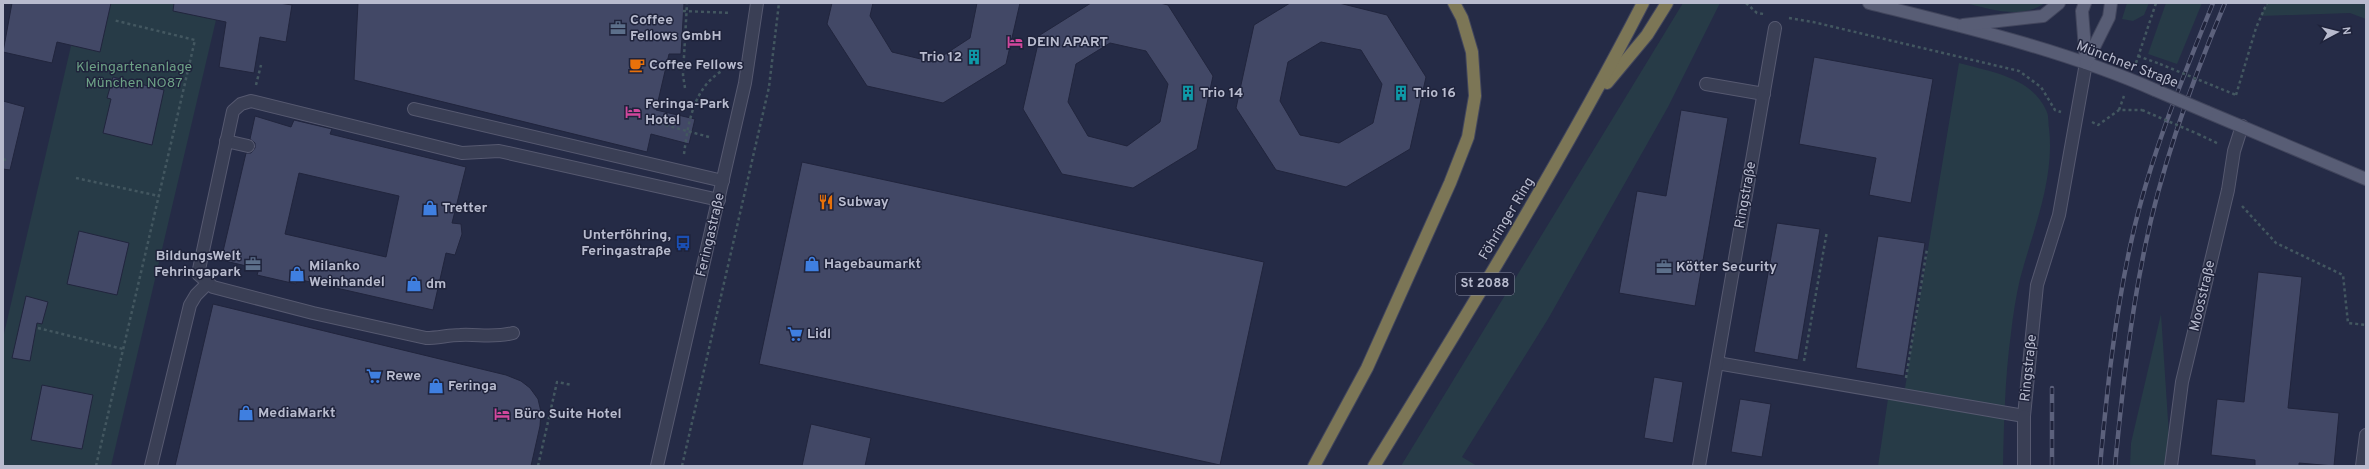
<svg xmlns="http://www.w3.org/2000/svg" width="2369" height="469" font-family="Overpass,sans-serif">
<rect width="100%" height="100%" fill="#252b46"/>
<g fill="#273b47">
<path d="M81,3H220L111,466H3V338Z"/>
<path d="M1683,3H1720L1668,107L1548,319L1462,457L1477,466H1401Z"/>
<path d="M1965,3H2045C2020,20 1992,9 1965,3Z"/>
<path d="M2127,3H2149L2144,15L2133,21L2122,19Z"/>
<path d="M2166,3H2202L2177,64L2148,54Z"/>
<path d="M2267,3H2366V19L2350,13L2261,16Z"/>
<path d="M1959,63C1991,72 2031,77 2046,110C2049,115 2048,122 2049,128C2055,179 2033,230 2020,279C2016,296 2013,315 2011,333C2005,377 2004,421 2003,466H1878L1889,392L1904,394Z"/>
<path d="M2161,314L2171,466H2130L2131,443Z"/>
</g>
<g fill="#424866" stroke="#21253d" fill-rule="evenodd">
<path d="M12,3H111L100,52L57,42L52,63L3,52Z"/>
<path d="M174,3H279L292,5L286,42L260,37L254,73L219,67L226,22L173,11Z"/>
<path d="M358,3H684L681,54H669L656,110L695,119L689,144L651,134L647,152L354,80Z"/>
<path d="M832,3H873L870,16L892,52L933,62L970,38L977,3H1020L1006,64L943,103L867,86L827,24Z"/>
<path d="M1091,3H1160L1168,5L1213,76L1197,149L1133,188L1062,174L1023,109L1040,35ZM1110,43L1146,51L1168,84L1160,122L1127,146L1088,136L1068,102L1076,64Z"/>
<path d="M1290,3H1339L1387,15L1426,77L1410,149L1346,187L1276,170L1236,108L1254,25ZM1321,42L1361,50L1382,84L1373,123L1339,143L1300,135L1280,101L1288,62Z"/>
<path d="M1814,57L1933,79L1911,203L1869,195L1876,158L1799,144Z"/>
<path d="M113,77L164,90L152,145L103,133L111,99L107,98Z"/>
<path d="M3,101L25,107L10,170L3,169Z"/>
<path d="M1681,110L1728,118L1695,306L1619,293L1637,191L1666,196Z"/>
<path d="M255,116L291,127L294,120L332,129L330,134L466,167L452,223L461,224L462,234L455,255L446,253L433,310L297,279L296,284L257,275L259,269L221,260L246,153H251L255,148V143L250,139ZM299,173L399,196L386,257L285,234Z"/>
<path d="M802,162L1264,262L1220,465L759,364Z"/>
<path d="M1777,223L1820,229L1798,360L1754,352Z"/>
<path d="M79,231L129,243L117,295L67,284Z"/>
<path d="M1878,236L1925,243L1904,376L1856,368Z"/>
<path d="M2258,272L2302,277L2288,408L2339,413L2334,466L2299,463V466H2255V460L2211,455L2217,399L2244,402Z"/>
<path d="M26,296L48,302L42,324L37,323L30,361L12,358Z"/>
<path d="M213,304L506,375L521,381L530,388L538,399L541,412L540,426L531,466H175Z"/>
<path d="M1654,377L1683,382L1673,443L1644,438Z"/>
<path d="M42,385L93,395L82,449L31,440Z"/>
<path d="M1740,399L1771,404L1762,457L1731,452Z"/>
<path d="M811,424L871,438L865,466H802Z"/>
</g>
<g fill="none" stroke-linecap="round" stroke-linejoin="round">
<defs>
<g id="minor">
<path d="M1706,84L1764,94"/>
<path d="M414,109L723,181"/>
<path d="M226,141L248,146"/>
<path d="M513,333C494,338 478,334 460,335C449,335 438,338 426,338L313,313L213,287L198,274L233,111L241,104L251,101L462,153L499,151L719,200"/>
<path d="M1717,363L2024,416L2037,285L2059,215L2086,63"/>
<path d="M151,466L190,305L196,295L208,283"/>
<path d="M657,466L745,83L757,3"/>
<path d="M1699,466L1775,28"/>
<path d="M2024,466V416"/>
<path d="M2171,466L2182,382L2228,190L2234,151L2242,126"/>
<path d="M2362,466L2366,435"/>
</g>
<g id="major">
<path d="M1869,3C1965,27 2064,50 2155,90"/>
<path d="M2085,3L2082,11L2086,62"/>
<path d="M1963,25L2043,16L2059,3"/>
<path d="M2086,63L2109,17L2111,3"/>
<path d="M2207,112L2366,179"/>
</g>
<g id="highway">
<path d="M1607,83L1647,35L1667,3"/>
<path d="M1314,466L1367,368L1450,183L1468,137L1475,96L1472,52L1462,18L1454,3"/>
<path d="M1374,466C1468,313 1561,162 1643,3"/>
</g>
</defs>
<use href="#minor" stroke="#565970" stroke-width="14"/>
<use href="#major" stroke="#41455c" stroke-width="14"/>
<use href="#highway" stroke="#42465d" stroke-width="14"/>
<g stroke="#435760" stroke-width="2.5" stroke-dasharray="3 3" stroke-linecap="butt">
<path d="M1746,3L1757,13L1764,14"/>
<path d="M683,11L731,13"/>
<path d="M1789,18L1813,22L2019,71L2041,87L2055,110L2061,112"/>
<path d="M2138,56L2160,64"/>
<path d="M2136,63L2156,3"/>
<path d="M256,85L261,65"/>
<path d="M685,88L683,75L687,3"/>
<path d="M2236,95L2256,28L2267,3"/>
<path d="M2119,110L2124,96"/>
<path d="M654,122L709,137"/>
<path d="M2092,122L2098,125L2119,110H2142"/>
<path d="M2198,134L2219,144"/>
<path d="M684,154C688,124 693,88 722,71"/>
<path d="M3,159L6,160"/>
<path d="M76,178L159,196"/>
<path d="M2242,206L2276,243L2343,275L2348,323L2366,325"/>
<path d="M38,328L123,349"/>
<path d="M1804,361L1827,231"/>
<path d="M1906,378L1927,249"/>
<path d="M96,466L195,40L113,20"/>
<path d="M538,466L557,382L572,385"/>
<path d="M682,466L769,87L779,3"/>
</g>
<use href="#minor" stroke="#3a3f55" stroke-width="12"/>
<use href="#major" stroke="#585d75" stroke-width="12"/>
<use href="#highway" stroke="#7c7656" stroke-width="12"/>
<defs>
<g id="rail">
<path d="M2052,466V388"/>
<path d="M2100,466C2107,390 2115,313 2132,238C2150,157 2182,79 2213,3"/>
<path d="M2115,466C2122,393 2130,319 2145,247C2162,164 2192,81 2225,3"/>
</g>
</defs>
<use href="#rail" stroke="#5c617c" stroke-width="4.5"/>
<use href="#rail" stroke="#1f233b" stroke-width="3" stroke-dasharray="9" stroke-linecap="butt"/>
<defs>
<path id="major-bridge" d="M2155,90L2207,112"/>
</defs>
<use href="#major-bridge" stroke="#41455c" stroke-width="14" stroke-linecap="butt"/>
<g stroke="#435760" stroke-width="2.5" stroke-dasharray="3 3" stroke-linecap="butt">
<path d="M2160,64L2236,95"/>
<path d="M2142,110L2198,134"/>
</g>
<use href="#major-bridge" stroke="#585d75" stroke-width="12"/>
</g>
<defs>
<symbol id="office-bare" viewBox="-9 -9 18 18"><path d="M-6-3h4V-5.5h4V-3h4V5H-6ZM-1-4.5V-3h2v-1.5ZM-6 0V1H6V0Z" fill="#5c6f8a" stroke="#1f233b" stroke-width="2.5" paint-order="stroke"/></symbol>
<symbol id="hotel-bare" viewBox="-9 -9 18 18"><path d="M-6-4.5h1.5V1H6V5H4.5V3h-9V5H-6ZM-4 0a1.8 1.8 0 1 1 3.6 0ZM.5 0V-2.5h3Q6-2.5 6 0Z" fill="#d1479c" stroke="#1f233b" stroke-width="2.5" paint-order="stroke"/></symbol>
<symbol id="building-bare" viewBox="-9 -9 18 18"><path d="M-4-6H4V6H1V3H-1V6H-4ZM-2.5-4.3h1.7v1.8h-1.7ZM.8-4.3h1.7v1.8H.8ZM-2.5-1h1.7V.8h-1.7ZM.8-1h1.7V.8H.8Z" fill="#0f9aa8" stroke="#1f233b" stroke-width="2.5" paint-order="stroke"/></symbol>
<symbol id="cafe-bare" viewBox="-9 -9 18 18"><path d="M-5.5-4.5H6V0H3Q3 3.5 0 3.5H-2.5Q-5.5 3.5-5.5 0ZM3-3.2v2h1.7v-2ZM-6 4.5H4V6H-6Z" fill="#e8710a" stroke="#1f233b" stroke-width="2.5" paint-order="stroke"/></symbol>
<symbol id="restaurant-bare" viewBox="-9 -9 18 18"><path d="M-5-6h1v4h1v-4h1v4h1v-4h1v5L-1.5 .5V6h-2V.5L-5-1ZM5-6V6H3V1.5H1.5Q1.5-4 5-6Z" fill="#e8710a" stroke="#1f233b" stroke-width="2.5" paint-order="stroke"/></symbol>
<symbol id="shop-bare" viewBox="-9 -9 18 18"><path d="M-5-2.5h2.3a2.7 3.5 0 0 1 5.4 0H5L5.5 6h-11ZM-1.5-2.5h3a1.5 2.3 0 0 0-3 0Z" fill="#3f7fe0" stroke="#1f233b" stroke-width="2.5" paint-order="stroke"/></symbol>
<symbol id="bus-bare" viewBox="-9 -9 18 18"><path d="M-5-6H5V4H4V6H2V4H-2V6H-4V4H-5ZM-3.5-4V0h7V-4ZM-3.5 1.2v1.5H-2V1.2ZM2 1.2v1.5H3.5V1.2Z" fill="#1a4fb4" stroke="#1f233b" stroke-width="2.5" paint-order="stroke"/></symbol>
<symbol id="supermarket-bare" viewBox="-9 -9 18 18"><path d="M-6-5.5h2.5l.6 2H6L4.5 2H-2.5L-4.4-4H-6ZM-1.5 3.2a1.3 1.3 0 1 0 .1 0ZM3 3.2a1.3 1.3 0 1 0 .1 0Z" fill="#3f7fe0" stroke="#1f233b" stroke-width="2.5" paint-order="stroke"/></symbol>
</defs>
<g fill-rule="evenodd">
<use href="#office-bare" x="607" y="17" width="22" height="22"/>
<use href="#hotel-bare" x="1004" y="31" width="22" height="22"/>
<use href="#building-bare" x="963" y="46" width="22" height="22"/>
<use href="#cafe-bare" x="626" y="54" width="22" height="22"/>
<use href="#building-bare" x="1177" y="82" width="22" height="22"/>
<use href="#building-bare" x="1390" y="82" width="22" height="22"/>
<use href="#hotel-bare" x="622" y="101" width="22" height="22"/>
<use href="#restaurant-bare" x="815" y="191" width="22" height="22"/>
<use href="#shop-bare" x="419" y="197" width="22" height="22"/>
<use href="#bus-bare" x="672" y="232" width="22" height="22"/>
<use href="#office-bare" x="242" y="253" width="22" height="22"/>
<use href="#shop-bare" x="801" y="253" width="22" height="22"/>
<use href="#office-bare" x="1653" y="256" width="22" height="22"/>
<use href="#shop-bare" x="286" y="263" width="22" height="22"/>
<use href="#shop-bare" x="403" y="273" width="22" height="22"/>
<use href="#supermarket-bare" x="784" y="323" width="22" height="22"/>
<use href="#supermarket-bare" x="363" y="365" width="22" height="22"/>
<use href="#shop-bare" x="425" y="375" width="22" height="22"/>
<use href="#shop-bare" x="235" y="402" width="22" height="22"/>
<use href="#hotel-bare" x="491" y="403" width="22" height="22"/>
</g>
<g text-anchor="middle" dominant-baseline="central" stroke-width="3" stroke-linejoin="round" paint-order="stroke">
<rect fill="#1f233b" stroke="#8a8da2" stroke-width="1" x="1456" y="273" width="58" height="22" rx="3"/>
<g font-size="13" font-weight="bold" fill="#b8bbce">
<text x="1485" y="284">St 2088</text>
</g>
<g font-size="14" font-weight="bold" fill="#b8bbce" stroke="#1f233b" text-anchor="start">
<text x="630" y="20">Coffee<tspan x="630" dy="16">Fellows GmbH</tspan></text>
<text x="1027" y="42">DEIN APART</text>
<text x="962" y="57" text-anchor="end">Trio 12</text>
<text x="649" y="65">Coffee Fellows</text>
<text x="1200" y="93">Trio 14</text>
<text x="1413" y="93">Trio 16</text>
<text x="645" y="104">Feringa-Park<tspan x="645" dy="16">Hotel</tspan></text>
<text x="838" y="202">Subway</text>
<text x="442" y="208">Tretter</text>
<text x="671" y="235" text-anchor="end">Unterföhring,<tspan x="671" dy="16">Feringastraße</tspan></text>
<text x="241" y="256" text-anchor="end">BildungsWelt<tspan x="241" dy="16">Fehringapark</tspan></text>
<text x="824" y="264">Hagebaumarkt</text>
<text x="309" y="266">Milanko<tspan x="309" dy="16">Weinhandel</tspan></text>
<text x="1676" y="267">Kötter Security</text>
<text x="426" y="284">dm</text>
<text x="807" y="334">Lidl</text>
<text x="386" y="376">Rewe</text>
<text x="448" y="386">Feringa</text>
<text x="258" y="413">MediaMarkt</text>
<text x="514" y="414">Büro Suite Hotel</text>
</g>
<g font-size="14" fill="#b8bbce" stroke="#1f233b">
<text transform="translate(2127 65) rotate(21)">Münchner Straße</text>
<text transform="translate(1746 195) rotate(-80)">Ringstraße</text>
<text transform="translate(1507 219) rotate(-59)">Föhringer Ring</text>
<text transform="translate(711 235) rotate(-77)">Feringastraße</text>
<text transform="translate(2203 296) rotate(-77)">Moosstraße</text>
<text transform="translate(2029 368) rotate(-84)">Ringstraße</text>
</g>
<g font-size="14" fill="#6da186" stroke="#1f233b">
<text x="134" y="67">Kleingartenanlage<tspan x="134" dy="16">München NO87</tspan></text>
</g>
</g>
<rect width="2369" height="469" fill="none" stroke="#b8bbce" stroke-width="8"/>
<g transform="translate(2337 32) rotate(83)" stroke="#1f233b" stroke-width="3" paint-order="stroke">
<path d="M0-3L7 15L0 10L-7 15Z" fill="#b8bbce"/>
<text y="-6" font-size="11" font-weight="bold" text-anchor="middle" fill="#b8bbce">N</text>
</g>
</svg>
